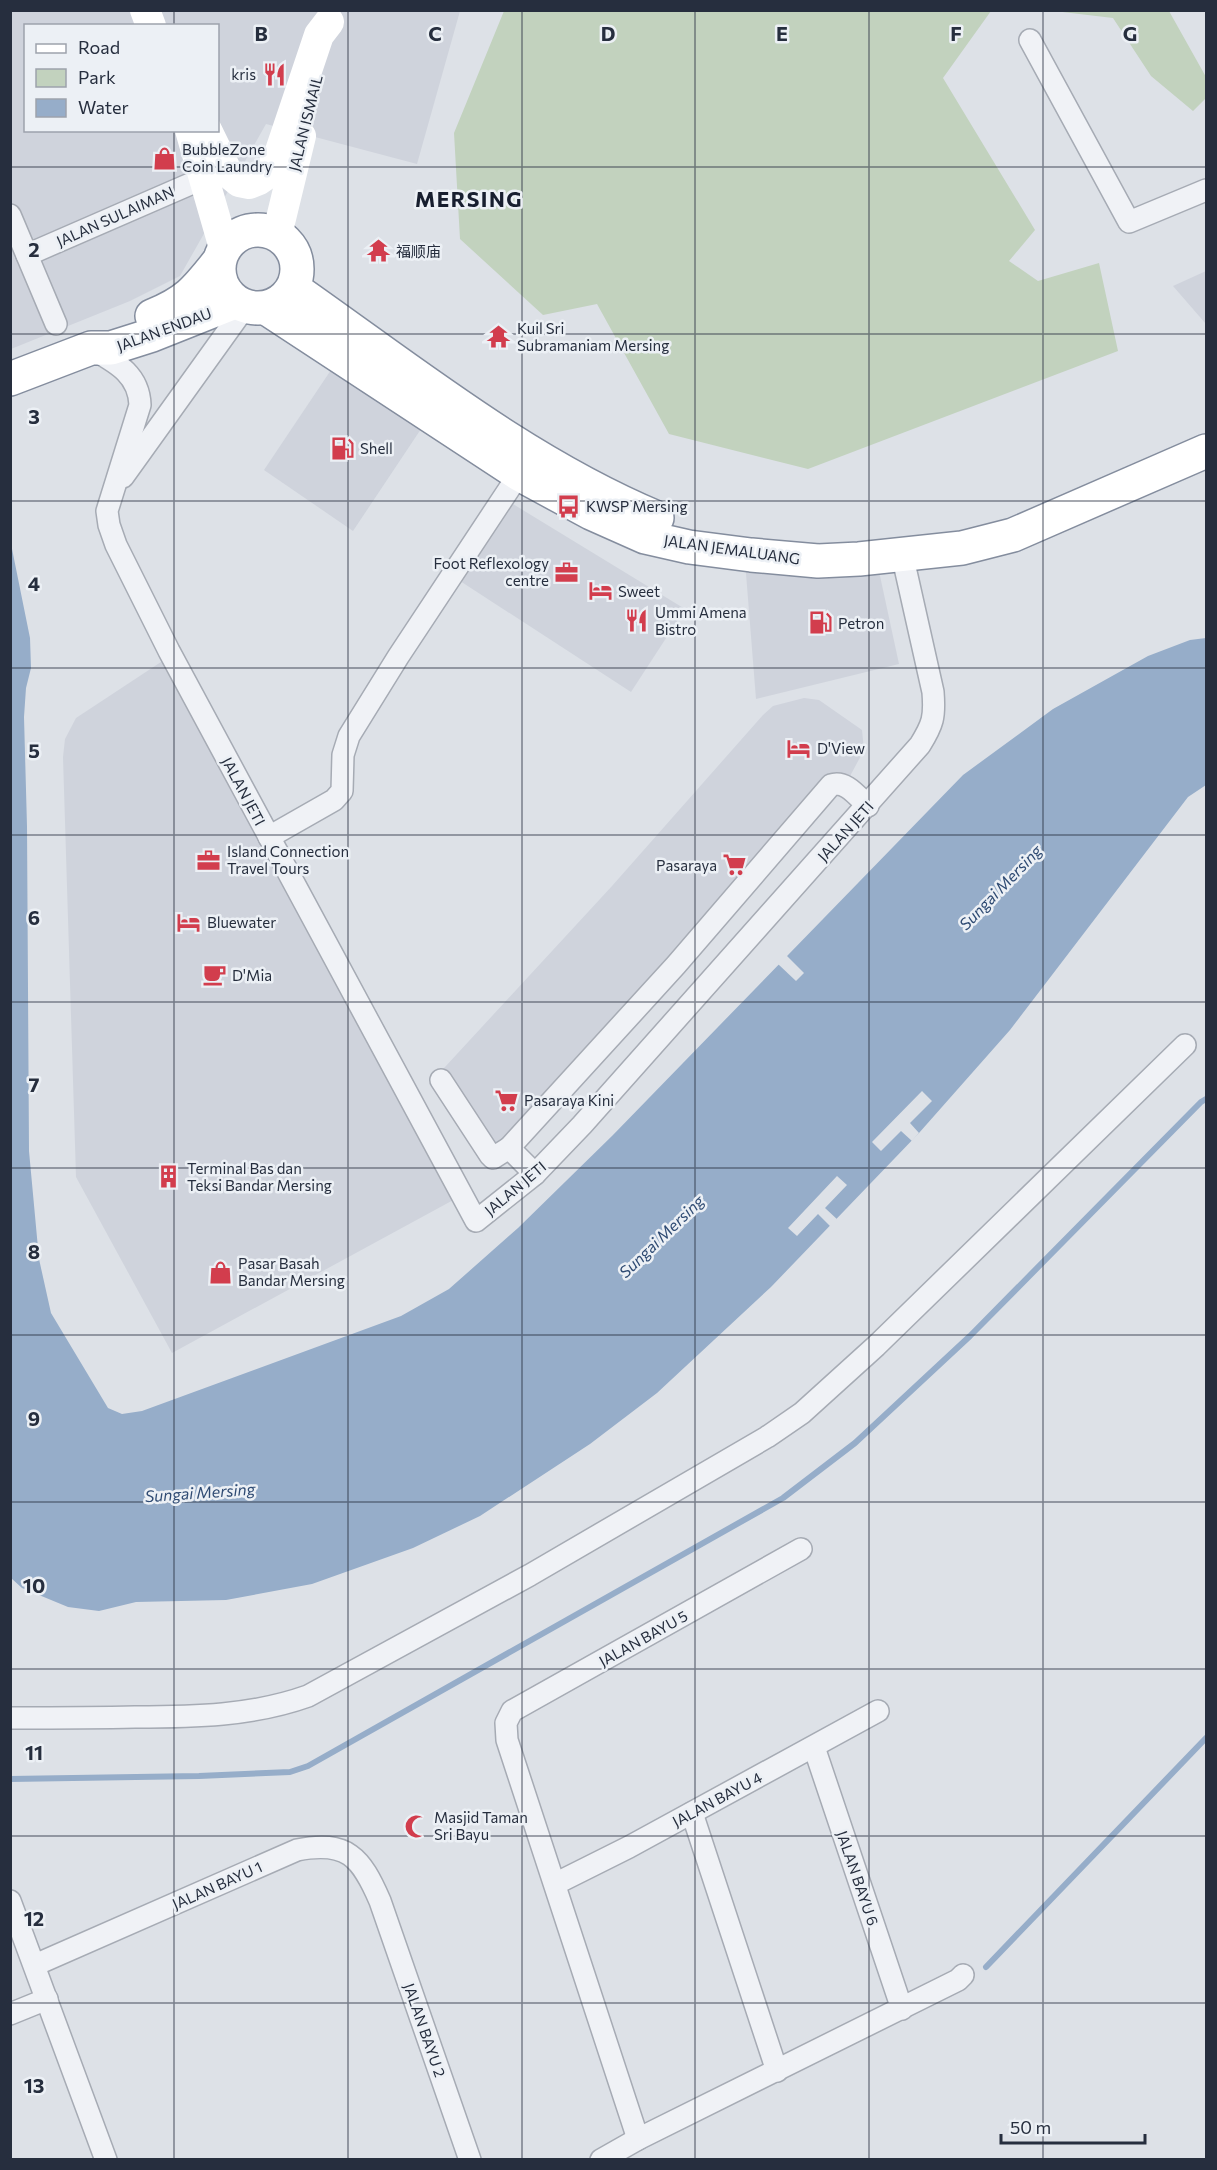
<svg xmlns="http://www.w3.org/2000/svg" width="1217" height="2170" font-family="Commissioner,'Noto Sans SC',sans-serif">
<rect width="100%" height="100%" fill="#dde1e7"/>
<g fill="#cfd3dc" fill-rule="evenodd">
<path d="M11,11H460L417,164L266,124L180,276L130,301L11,349ZM26,26H218V130H26Z"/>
<path d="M1206,271V324L1173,286Z"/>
<path d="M333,367L423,426L353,531L264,470Z"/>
<path d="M508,501L685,609L631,692L457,579Z"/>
<path d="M745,561L877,562L899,664L756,699Z"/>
<path d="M164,660L457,1198L172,1353L76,1177L63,757L65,739L76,718Z"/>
<path d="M804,698L819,700L862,730L864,750L849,778L506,1158L433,1080L612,886L763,715L773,706Z"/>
</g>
<g fill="#c2d2be">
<path d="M504,11H991L943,78L1035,230L1009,261L1038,281L1099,263L1118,351L808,469L669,434L597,304L543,315L460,239L454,133Z"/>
<path d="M1054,11H1169L1206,77V98L1193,111L1151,76L1113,18Z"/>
</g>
<path fill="#96adc9" d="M10,539L30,638L31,668L26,688L24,717L27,826L29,1151L39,1259L51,1313L108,1408L122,1414L142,1411L401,1316L449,1289L518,1228L613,1135L963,775L1053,709L1148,656L1190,640L1206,638V785L1188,797L1010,1030L919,1133L771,1287L657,1393L590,1444L480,1516L413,1548L312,1584L226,1600L136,1602L99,1611L68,1607L22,1588L11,1578Z"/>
<g fill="#dde1e7">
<path d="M786,955L804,973L796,981L778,964Z"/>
<path d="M922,1091L932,1101L910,1123L919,1133L912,1141L901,1131L881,1151L872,1142Z"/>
<path d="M837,1176L847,1185L825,1208L839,1221L832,1228L818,1214L797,1236L788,1228Z"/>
</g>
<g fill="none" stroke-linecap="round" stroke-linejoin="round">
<g stroke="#96adc9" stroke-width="6">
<path d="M10,1779L199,1776L290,1772L308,1766L783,1498L855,1443L970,1336L1201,1102L1206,1099"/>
<path d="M986,1967L1206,1738"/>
</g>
<defs>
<g id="street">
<path d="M1030,40L1129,222L1206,190"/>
<path d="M10,215L56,324"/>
<path d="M27,255L204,178"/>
<path d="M94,350C117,363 139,375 140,405L107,511L109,525L116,545L169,651L476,1221L535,1174L582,1125L920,745C933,724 935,717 933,692L902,554"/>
<path d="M123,477L245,307"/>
<path d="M269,837L334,800L342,791L343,755L349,736L398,657L519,474"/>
<path d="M441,1080L490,1155L493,1158L509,1148"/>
<path d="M535,1174L509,1148L676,965L831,785C846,780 857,796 868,806"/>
<path d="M10,1718C52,1718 94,1718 135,1717C194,1717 252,1716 308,1696L530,1575L767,1437L802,1413L876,1346L1185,1045"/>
<path d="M814,1747L902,2009"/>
<path d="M692,1813L777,2071"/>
<path d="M555,1884L629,1847L878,1711"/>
<path d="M10,1901L106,2160"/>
<path d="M35,1965L297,1850C347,1840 361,1857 380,1901L470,2160"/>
<path d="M10,2014L47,1999"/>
<path d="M638,2139L507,1740L506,1723L512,1711L801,1549"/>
<path d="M601,2160L638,2139L958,1980L963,1975"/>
</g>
<g id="highway">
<circle cx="258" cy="269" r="39"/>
<path d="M293,288C409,369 525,463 657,518"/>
<path d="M266,308L519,474L591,513L645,537L689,547L751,555L818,561L859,559L962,548L1013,535L1206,451"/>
<path d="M152,316C187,302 196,290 219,261"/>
<path d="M10,379L91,348H111L152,335L235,302"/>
</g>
</defs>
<use href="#street" stroke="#a6abb4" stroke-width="24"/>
<use href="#highway" stroke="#848d9e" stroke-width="36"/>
<use href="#street" stroke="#f0f2f6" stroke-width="21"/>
<g stroke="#fff" stroke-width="30">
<path d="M145,10L151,26"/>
<path d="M190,130L224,248"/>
<path d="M207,130L228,173L239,182L249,184L259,180L269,173L280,151L319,35L329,22"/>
<path d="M277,235L301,136"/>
</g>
<use href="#highway" stroke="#fff" stroke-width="33"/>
</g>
<path fill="none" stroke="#262e3e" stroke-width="1.5" stroke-opacity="0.55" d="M174,10V26M348,10V2160M522,10V2160M695,10V2160M869,10V2160M1043,10V2160M174,130V2160M10,167H1206M10,334H1206M10,501H1206M10,668H1206M10,835H1206M10,1002H1206M10,1168H1206M10,1335H1206M10,1502H1206M10,1669H1206M10,1836H1206M10,2003H1206"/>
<defs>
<symbol id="restaurant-bare" viewBox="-9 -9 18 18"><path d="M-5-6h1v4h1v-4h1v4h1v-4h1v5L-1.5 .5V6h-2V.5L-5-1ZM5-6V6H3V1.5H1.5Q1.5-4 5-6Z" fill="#d23d4d" stroke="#ecf0f5" stroke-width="2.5" paint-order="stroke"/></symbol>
<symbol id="shop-bare" viewBox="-9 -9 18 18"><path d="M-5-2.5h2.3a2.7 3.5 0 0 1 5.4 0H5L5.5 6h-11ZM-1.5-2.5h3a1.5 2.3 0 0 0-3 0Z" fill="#d23d4d" stroke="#ecf0f5" stroke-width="2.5" paint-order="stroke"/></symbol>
<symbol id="temple-bare" viewBox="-9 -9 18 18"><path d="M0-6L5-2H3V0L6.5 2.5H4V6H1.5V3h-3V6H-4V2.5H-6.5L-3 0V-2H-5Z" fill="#d23d4d" stroke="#ecf0f5" stroke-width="2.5" paint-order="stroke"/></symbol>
<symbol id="fuel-bare" viewBox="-9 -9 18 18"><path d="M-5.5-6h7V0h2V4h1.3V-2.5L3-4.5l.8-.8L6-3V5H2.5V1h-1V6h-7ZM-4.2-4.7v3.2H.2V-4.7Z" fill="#d23d4d" stroke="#ecf0f5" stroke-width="2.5" paint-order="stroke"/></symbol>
<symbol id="bus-bare" viewBox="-9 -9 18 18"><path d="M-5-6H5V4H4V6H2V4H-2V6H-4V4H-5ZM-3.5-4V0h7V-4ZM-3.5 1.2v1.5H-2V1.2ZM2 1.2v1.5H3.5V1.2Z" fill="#d23d4d" stroke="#ecf0f5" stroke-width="2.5" paint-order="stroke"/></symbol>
<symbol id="office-bare" viewBox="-9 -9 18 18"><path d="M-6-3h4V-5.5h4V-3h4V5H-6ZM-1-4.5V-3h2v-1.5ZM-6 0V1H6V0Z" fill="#d23d4d" stroke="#ecf0f5" stroke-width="2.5" paint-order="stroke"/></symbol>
<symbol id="hotel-bare" viewBox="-9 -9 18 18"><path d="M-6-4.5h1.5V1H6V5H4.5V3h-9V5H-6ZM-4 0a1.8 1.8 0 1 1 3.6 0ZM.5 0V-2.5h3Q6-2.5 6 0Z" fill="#d23d4d" stroke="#ecf0f5" stroke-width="2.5" paint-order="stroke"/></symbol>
<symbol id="supermarket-bare" viewBox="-9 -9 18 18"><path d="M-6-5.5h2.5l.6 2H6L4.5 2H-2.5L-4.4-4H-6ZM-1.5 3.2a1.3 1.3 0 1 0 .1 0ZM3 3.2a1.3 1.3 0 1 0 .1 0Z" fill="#d23d4d" stroke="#ecf0f5" stroke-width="2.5" paint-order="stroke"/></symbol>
<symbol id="cafe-bare" viewBox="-9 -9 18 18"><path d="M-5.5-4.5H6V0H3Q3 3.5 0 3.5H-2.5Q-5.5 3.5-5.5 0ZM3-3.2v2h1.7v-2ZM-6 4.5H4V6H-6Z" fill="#d23d4d" stroke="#ecf0f5" stroke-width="2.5" paint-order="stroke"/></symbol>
<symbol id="building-bare" viewBox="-9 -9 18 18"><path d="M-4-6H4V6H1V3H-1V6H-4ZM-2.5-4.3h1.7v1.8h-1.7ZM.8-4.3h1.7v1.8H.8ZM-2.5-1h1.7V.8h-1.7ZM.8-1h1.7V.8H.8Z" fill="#d23d4d" stroke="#ecf0f5" stroke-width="2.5" paint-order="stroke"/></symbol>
<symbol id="mosque-bare" viewBox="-9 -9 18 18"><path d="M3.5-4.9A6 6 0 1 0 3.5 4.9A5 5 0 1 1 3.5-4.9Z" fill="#d23d4d" stroke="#ecf0f5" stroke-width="2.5" paint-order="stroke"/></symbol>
</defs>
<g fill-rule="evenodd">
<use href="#restaurant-bare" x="258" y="58" width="33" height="33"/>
<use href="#shop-bare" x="148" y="142" width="33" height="33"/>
<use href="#temple-bare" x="362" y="234" width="33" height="33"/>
<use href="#temple-bare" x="482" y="320" width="33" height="33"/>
<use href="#fuel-bare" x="326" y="432" width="33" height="33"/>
<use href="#bus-bare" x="552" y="490" width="33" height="33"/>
<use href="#office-bare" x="550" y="556" width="33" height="33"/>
<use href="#hotel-bare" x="584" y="574" width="33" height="33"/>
<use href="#restaurant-bare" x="620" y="604" width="33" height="33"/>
<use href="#fuel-bare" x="804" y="606" width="33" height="33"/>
<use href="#hotel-bare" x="782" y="732" width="33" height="33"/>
<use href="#office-bare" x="192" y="844" width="33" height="33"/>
<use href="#supermarket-bare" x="718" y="848" width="33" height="33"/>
<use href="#hotel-bare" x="172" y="906" width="33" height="33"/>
<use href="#cafe-bare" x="198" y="958" width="33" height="33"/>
<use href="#supermarket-bare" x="490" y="1084" width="33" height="33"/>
<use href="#building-bare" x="152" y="1160" width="33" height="33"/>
<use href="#shop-bare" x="204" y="1256" width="33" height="33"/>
<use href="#mosque-bare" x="400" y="1810" width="33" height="33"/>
</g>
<g text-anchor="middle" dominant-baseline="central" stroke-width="5" stroke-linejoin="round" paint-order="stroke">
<g font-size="15" fill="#262e3e" stroke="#ecf0f5" text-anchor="start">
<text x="256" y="74" text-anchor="end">kris</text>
<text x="182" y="149">BubbleZone<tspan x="182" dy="17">Coin Laundry</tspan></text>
<text x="396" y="251">福顺庙</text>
<text x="517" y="328">Kuil Sri<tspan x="517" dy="17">Subramaniam Mersing</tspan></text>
<text x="360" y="448">Shell</text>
<text x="586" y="506">KWSP Mersing</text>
<text x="549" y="563" text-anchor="end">Foot Reflexology<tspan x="549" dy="17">centre</tspan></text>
<text x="618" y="591">Sweet</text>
<text x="655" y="612">Ummi Amena<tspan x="655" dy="17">Bistro</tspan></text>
<text x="838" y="623">Petron</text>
<text x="817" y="748">D'View</text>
<text x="227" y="851">Island Connection<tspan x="227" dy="17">Travel Tours</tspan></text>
<text x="717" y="865" text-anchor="end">Pasaraya</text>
<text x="207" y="922">Bluewater</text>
<text x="232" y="975">D'Mia</text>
<text x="524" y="1100">Pasaraya Kini</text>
<text x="187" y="1168">Terminal Bas dan<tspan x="187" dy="17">Teksi Bandar Mersing</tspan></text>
<text x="238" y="1263">Pasar Basah<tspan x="238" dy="17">Bandar Mersing</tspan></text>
<text x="434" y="1817">Masjid Taman<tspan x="434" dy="17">Sri Bayu</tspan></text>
</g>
<g font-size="15" fill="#262e3e" stroke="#ecf0f5">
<text transform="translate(305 123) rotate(-76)">JALAN ISMAIL</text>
<text transform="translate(115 216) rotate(-24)">JALAN SULAIMAN</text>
<text transform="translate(164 329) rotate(-20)">JALAN ENDAU</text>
<text transform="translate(732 549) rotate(8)">JALAN JEMALUANG</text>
<text transform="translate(244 791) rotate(62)">JALAN JETI</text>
<text transform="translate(845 831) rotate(-48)">JALAN JETI</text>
<text transform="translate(515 1188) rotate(-40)">JALAN JETI</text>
<text transform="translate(643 1638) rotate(-29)">JALAN BAYU 5</text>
<text transform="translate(717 1799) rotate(-28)">JALAN BAYU 4</text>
<text transform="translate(858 1878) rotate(71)">JALAN BAYU 6</text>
<text transform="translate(217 1885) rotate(-24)">JALAN BAYU 1</text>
<text transform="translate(425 2030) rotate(71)">JALAN BAYU 2</text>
</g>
<g font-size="16" font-style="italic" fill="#2f4b73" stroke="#ecf0f5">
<text transform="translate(1000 887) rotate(-46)">Sungai Mersing</text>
<text transform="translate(661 1236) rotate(-44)">Sungai Mersing</text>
<text transform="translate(200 1492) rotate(-4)">Sungai Mersing</text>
</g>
<g font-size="21" font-weight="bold" letter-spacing="1.5" fill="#181f2f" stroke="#ecf0f5">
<text x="469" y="198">MERSING</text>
</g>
</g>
<g font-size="20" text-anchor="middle" font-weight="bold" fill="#262e3e" stroke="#ecf0f5" stroke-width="5" stroke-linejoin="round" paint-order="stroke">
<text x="261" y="41">B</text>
<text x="435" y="41">C</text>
<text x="608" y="41">D</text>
<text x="782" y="41">E</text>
<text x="956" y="41">F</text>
<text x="1130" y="41">G</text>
<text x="34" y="257">2</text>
<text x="34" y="424">3</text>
<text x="34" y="591">4</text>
<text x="34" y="758">5</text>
<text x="34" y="925">6</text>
<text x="34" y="1092">7</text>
<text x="34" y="1259">8</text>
<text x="34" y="1426">9</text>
<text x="34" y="1593">10</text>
<text x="34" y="1760">11</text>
<text x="34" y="1926">12</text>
<text x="34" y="2093">13</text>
</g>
<rect width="1217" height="2170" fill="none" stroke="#262e3e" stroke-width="24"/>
<rect x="24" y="24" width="195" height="108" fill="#ecf0f5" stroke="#9da2ac" stroke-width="1.5"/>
<rect x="36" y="44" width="30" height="9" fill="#ffffff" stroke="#9da2ac" stroke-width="1.5"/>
<text x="78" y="54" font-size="18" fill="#262e3e">Road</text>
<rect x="36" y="69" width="30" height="18" fill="#c2d2be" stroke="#9da2ac" stroke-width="1.5"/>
<text x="78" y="84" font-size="18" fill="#262e3e">Park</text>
<rect x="36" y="99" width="30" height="18" fill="#96adc9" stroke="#9da2ac" stroke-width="1.5"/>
<text x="78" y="114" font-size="18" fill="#262e3e">Water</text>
<path d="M1001 2134v9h144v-9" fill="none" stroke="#262e3e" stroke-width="3"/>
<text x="1010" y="2134" font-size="18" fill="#262e3e" stroke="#ecf0f5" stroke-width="4.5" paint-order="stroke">50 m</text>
</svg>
